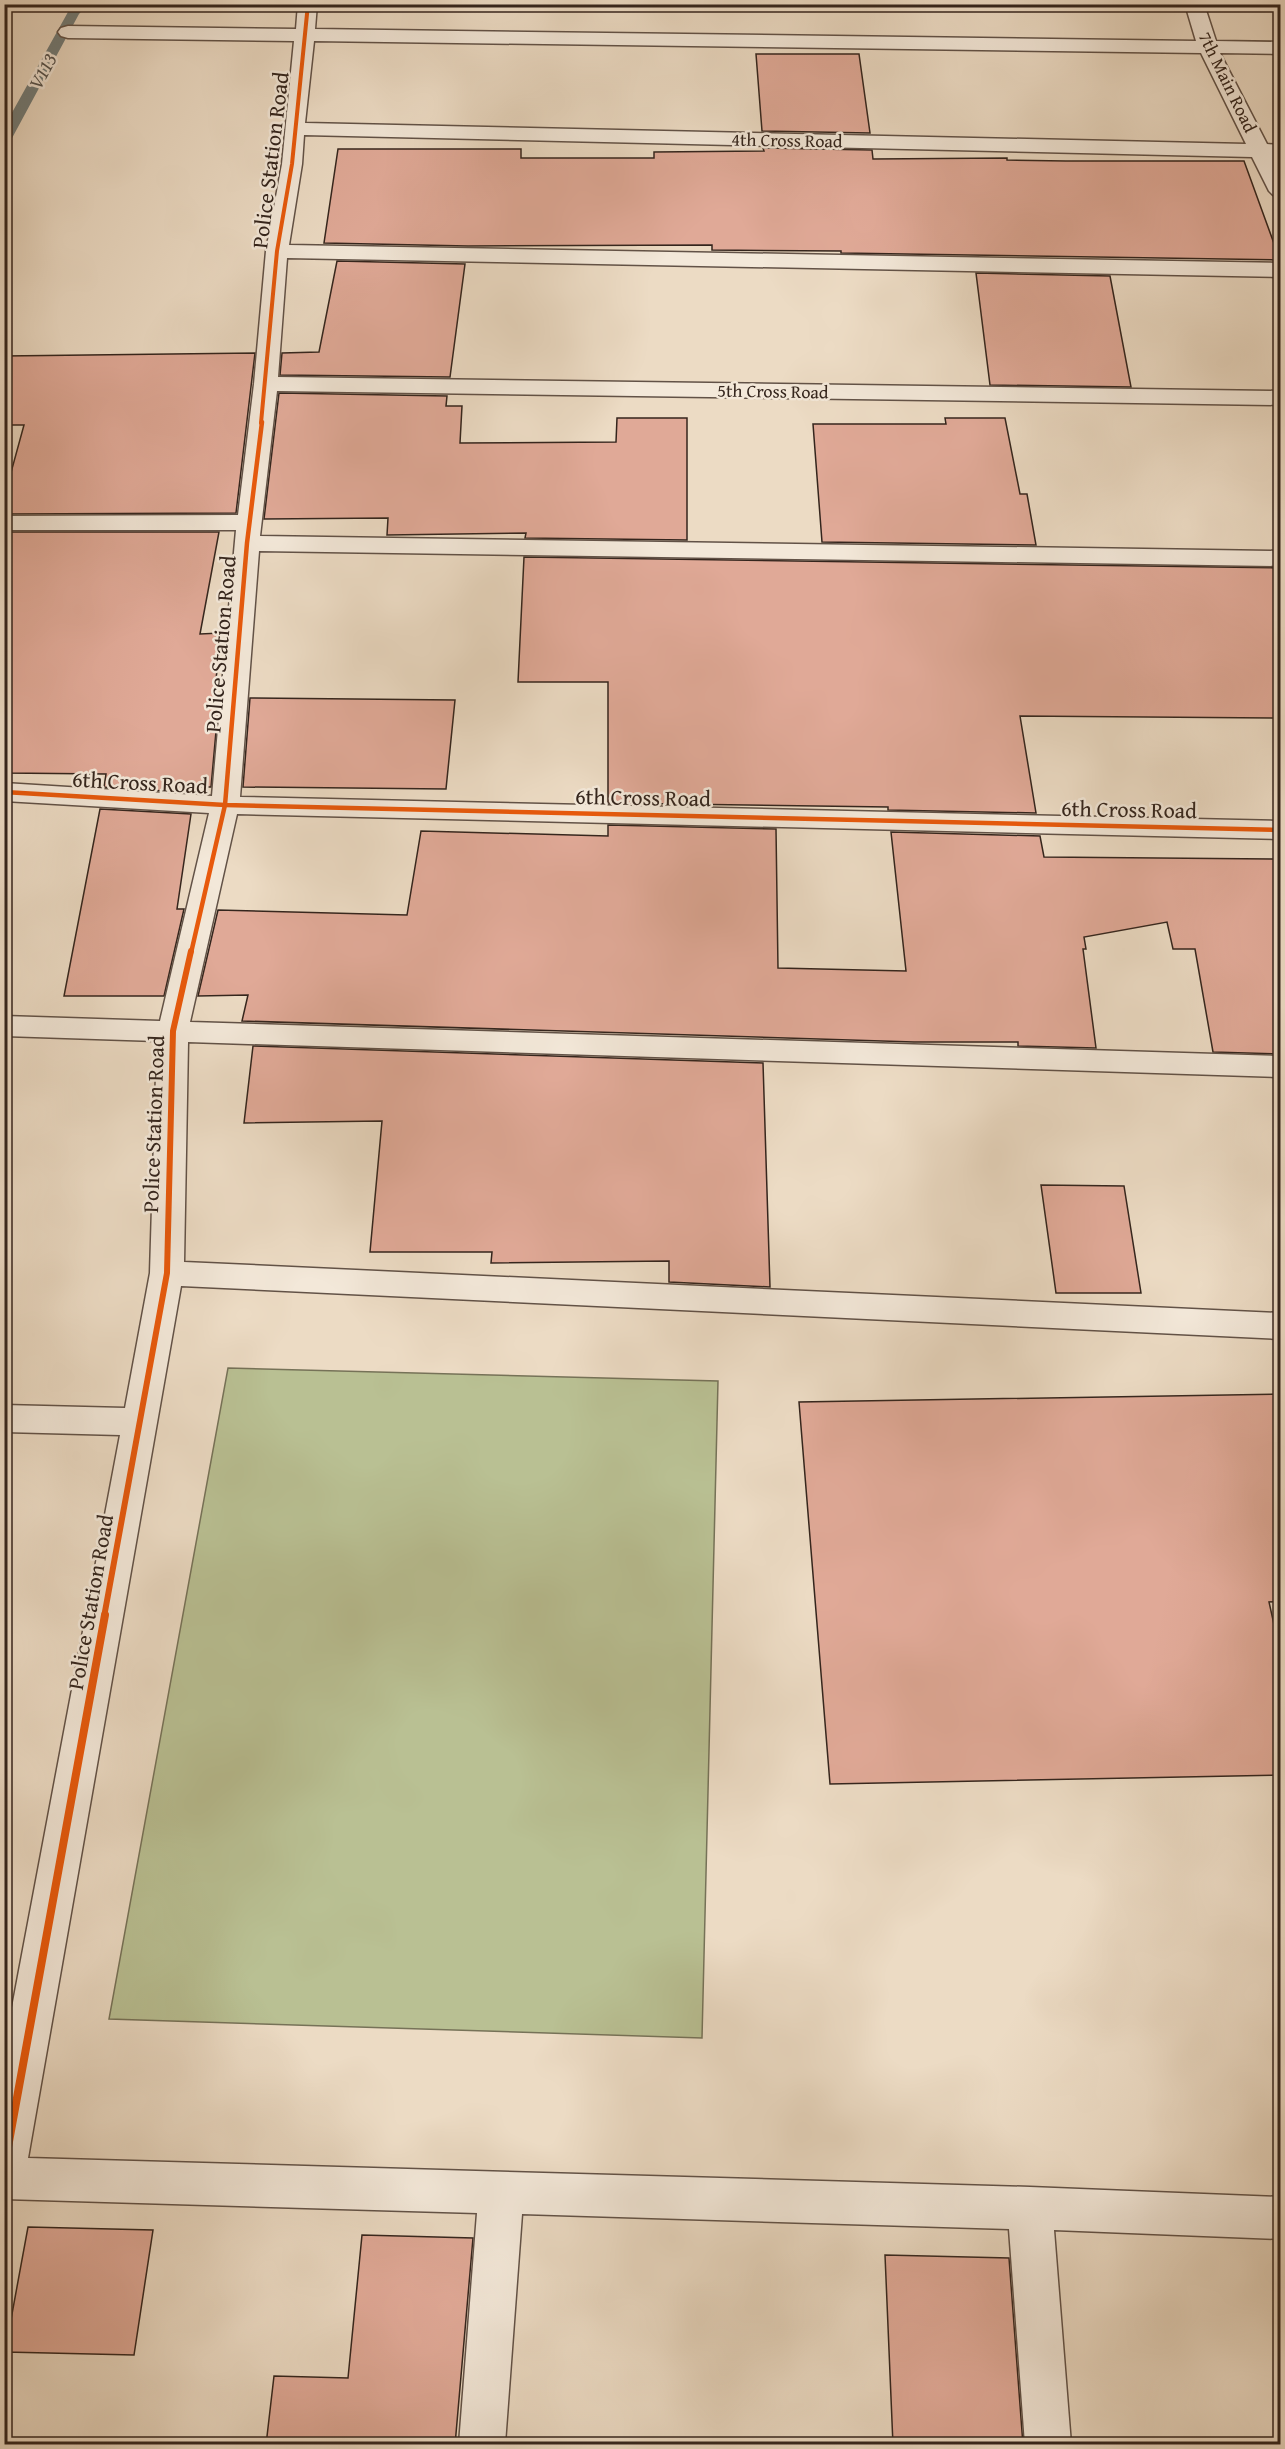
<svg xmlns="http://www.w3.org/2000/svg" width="1285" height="2449" font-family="'Gentium Book Plus',serif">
<rect width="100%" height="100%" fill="#ecdbc4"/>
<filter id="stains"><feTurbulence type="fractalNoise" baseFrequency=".00333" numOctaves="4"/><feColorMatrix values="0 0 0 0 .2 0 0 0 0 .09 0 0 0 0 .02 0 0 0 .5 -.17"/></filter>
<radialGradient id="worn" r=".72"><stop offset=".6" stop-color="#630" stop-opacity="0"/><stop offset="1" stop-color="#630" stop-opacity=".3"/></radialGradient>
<path fill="#b9c093" stroke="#767258" stroke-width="1.5" d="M228,1368L718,1381L702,2038L109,2019Z"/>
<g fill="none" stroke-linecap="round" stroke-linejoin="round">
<path fill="#727e7c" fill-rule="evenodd" d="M75,4H88L79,14L11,140L4,144V127L68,12Z"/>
</g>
<g fill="#e0a997" stroke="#34251d" stroke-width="1.5">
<path d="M756,54H859L870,133L762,131Z"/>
<path d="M763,148L872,150L873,159L1007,158V160L1066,161H1244L1280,260L841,253V251L712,250V245L468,246L324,243L338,149H521V158H654V152L764,151Z"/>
<path d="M337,261L465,264L450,377L280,375L282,353L319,352Z"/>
<path d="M976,273L1110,276L1131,387L990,385Z"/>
<path d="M255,353L236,513L4,514V498L24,425H4V356Z"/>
<path d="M279,393L447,396L446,406H462L460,443L616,442L617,418H687V540L525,538L526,533L387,535L388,518L264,519Z"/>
<path d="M945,418H1005L1020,494H1027L1036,545L822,542L813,424H946Z"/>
<path d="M4,532H219L200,634L221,633L214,698H219L211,787H195L194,793L104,787L106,774L4,773Z"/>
<path d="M524,557L1281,568V718L1020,716L1036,813L888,810V807L608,803V682H518Z"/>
<path d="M250,698L455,700L446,789L243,787Z"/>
<path d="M100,809L191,814L177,909H184L164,996H64Z"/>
<path d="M608,825L776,829L778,968L906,971L891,832L1040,836L1044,857L1281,859V1054L1213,1052L1195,949H1173L1167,922L1084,937L1086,949H1083L1096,1048L1018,1046V1042H914L242,1021L248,995L198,996L218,910L407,915L421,831L608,836Z"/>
<path d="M253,1046L763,1063L770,1287L669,1282V1261L491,1263L492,1252H370L382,1121L244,1123Z"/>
<path d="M1041,1185L1124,1186L1141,1293H1056Z"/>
<path d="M1281,1394V1601L1269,1602L1281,1656V1775L830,1784L799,1402Z"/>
<path d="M28,2227L153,2230L134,2355L5,2352Z"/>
<path d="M362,2235L473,2238L455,2445H266L274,2376L348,2378Z"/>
<path d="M885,2255L1009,2258L1023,2445H893Z"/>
</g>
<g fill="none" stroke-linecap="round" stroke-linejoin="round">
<defs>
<path id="minor" d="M298,4H317L315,29L1196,41L1185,4H1204L1216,41L1280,42V54L1220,53L1267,144L1280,145V157H1273L1280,171V197L1273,195L1269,191L1252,157L304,135L302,164L289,245L1280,263V277L287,258L278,377L1280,391V405L277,391L260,536L1280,551V566L259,551L240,797L1280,821V839L237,814L190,1022L1280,1056V1077L188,1042L184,1262L1280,1313V1339L181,1286L28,2158L1030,2187L1280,2197V2239L1054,2230L1071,2444H1025L1009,2229L522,2214L505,2444H459L477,2213L4,2199V2050L120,1435L4,1432V1405L125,1408L150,1273L157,1041L4,1036V1016L160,1021L209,813L4,801V783L212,796L236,530H4V516L238,515L254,384L266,251L282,164L294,41L68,38L61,36L58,32L61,28L68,26L296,29ZM314,41L1201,53L1246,144L305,123Z"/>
</defs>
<use href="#minor" stroke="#625247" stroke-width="3"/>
<use href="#minor" fill="#f3e8d9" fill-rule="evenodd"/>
<defs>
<path id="cycleway-far3" d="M261,423L277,251L292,164L308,4"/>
<g id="cycleway-far2">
<path d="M4,792L225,805L1280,830"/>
<path d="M191,953L225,805L247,543L262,422"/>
</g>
<path id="cycleway-far1" d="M104,1617L167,1273L173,1031L191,951"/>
<path id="cycleway" d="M4,2169L105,1615"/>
</defs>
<use href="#cycleway-far3" stroke="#f3e8d9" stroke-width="6"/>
<use href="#cycleway-far2" stroke="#f3e8d9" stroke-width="8"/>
<use href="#cycleway-far1" stroke="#f3e8d9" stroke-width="10"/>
<use href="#cycleway" stroke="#f3e8d9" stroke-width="11"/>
<use href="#cycleway-far3" stroke="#e8590c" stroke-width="4"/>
<use href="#cycleway-far2" stroke="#e8590c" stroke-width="4.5"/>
<use href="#cycleway-far1" stroke="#e8590c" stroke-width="6"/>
<use href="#cycleway" stroke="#e8590c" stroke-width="8"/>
</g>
<g text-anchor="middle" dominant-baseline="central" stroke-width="5" stroke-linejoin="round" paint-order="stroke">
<g font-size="18" fill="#34251d" stroke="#f3e8d9">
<text transform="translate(1228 82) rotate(64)">7th Main Road</text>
<text transform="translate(787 140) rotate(1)">4th Cross Road</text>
<text transform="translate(773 391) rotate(1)">5th Cross Road</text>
</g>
<g font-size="20" font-style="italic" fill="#53514d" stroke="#f3e8d9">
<text transform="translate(42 71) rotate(-62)">V113</text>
</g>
<g font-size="22" fill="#34251d" stroke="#f3e8d9">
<text transform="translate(270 160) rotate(-83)">Police Station Road</text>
<text transform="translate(220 644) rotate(-85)">Police Station Road</text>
<text transform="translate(140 782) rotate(3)">6th Cross Road</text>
<text transform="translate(643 797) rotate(1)">6th Cross Road</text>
<text transform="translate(1129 809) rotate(1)">6th Cross Road</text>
<text transform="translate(153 1124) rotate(-88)">Police Station Road</text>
<text transform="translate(90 1602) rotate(-80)">Police Station Road</text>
</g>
</g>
<rect width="1285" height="2449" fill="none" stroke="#ecdbc4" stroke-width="24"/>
<rect x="6" y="6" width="1273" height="2437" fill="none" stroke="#34251d" stroke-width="3"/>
<rect x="12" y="12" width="1261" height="2425" fill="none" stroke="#34251d" stroke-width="1.5"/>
<rect width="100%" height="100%" filter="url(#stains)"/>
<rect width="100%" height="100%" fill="url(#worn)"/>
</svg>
